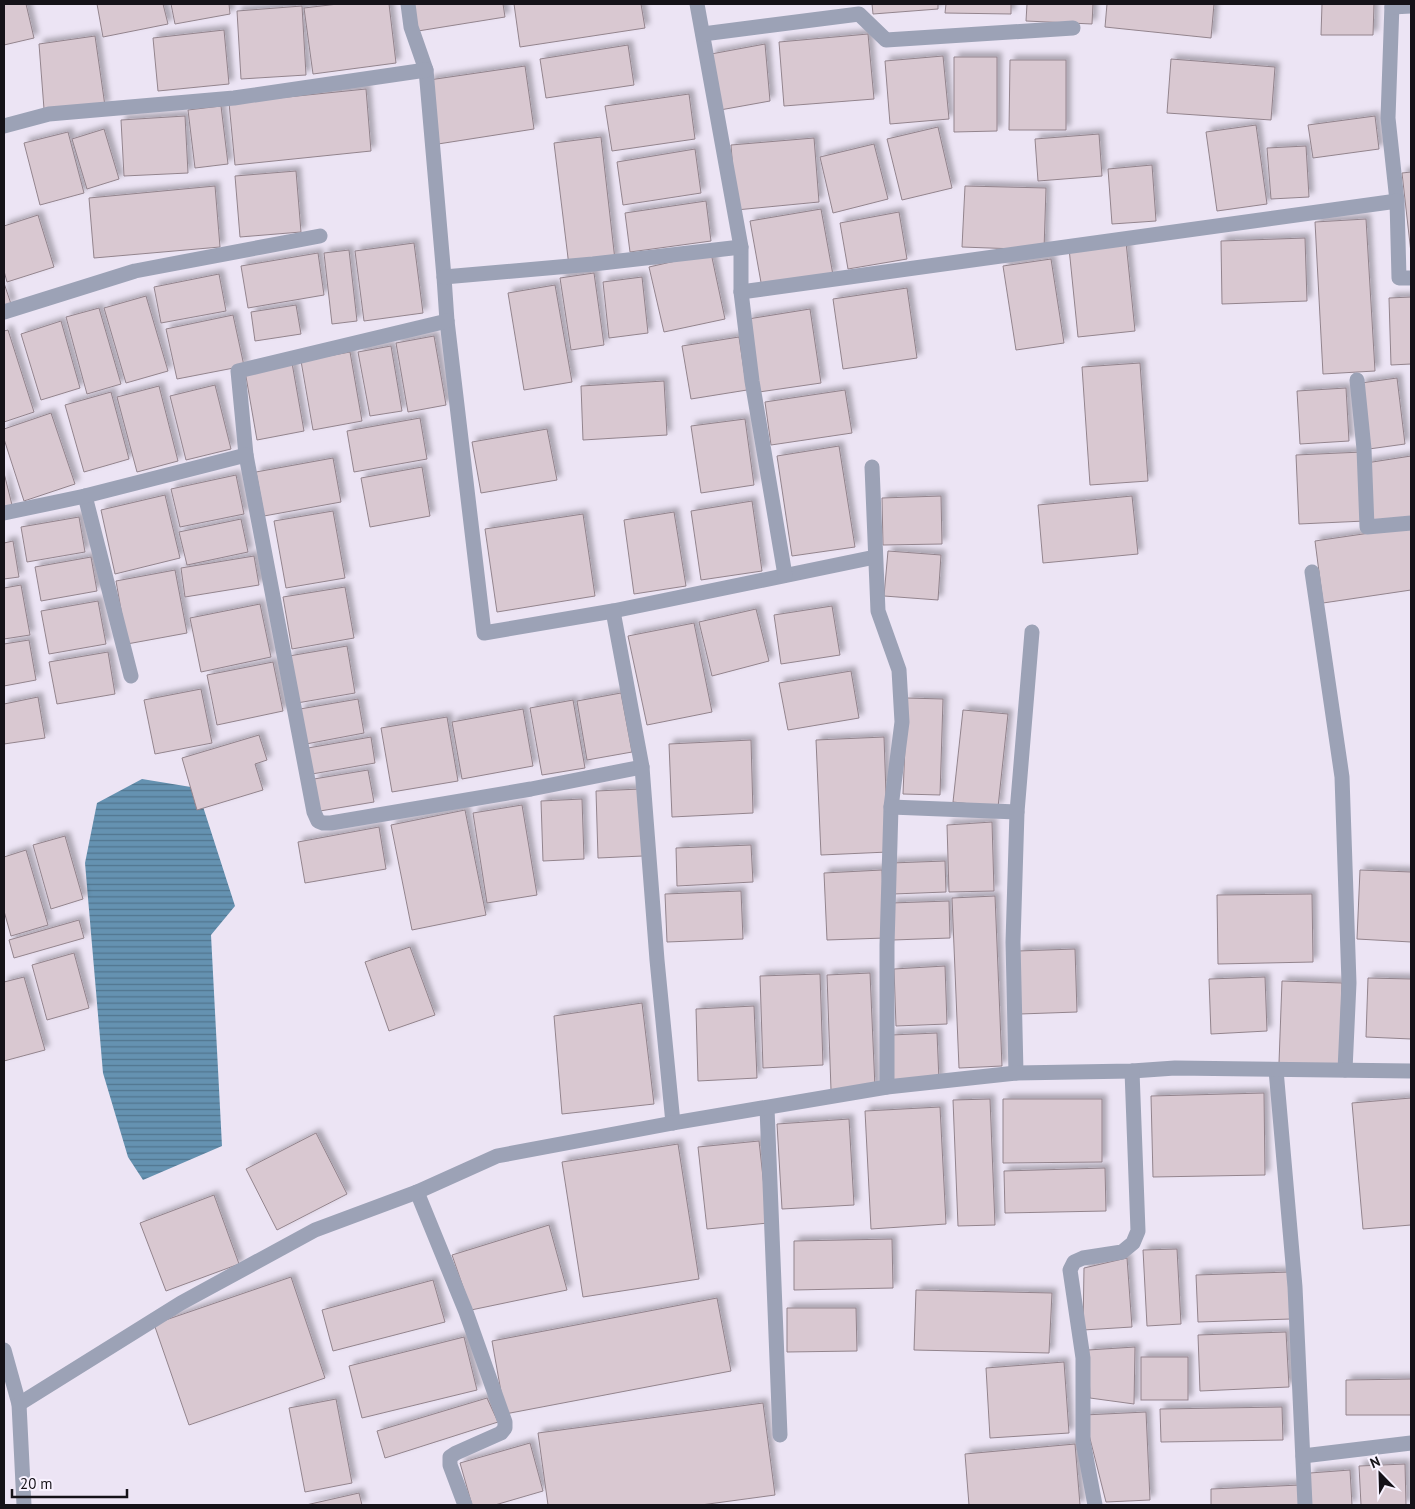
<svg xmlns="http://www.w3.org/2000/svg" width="1415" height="1509" font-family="'PT Sans',sans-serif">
<defs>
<pattern id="water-rules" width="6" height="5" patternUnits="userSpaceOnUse" patternTransform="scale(1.25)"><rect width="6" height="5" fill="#6592b1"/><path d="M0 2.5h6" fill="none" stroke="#52768f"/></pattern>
<filter id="shadow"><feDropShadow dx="4.5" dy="-4.5" stdDeviation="2.5" flood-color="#0004"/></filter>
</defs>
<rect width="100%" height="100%" fill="#ece4f4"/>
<path fill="url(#water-rules)" d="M142,779L197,788L235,906L211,935L222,1146L143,1180L128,1157L103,1073L85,863L97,803Z"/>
<g fill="#d9c8d1" stroke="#93848d" filter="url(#shadow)">
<path d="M4,4H26L34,38L4,45Z"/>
<path d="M97,4H163L168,24L103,37Z"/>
<path d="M171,4H229L230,14L175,24Z"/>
<path d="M338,4H389L396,63L313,74L304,8Z"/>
<path d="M414,4H503L505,17L418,31Z"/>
<path d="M514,4H641L645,28L520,47Z"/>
<path d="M872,4H938V9L873,14Z"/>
<path d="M946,4H1011V14L945,13Z"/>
<path d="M1027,4H1093L1092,24L1026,21Z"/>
<path d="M1107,4H1214L1211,38L1105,27Z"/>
<path d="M1322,4H1374L1373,35H1321Z"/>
<path d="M302,6L306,75L241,79L237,11Z"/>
<path d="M224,30L229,84L158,91L153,38Z"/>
<path d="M868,34L874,99L784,106L779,42Z"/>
<path d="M95,36L105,106L44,109L39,44Z"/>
<path d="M765,44L770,101L720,110L711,54Z"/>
<path d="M628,45L634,85L546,98L540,59Z"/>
<path d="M943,56L949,119L890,124L885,61Z"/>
<path d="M954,57H997V131L954,132Z"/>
<path d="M1171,59L1275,67L1271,120L1167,113Z"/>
<path d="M1010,60H1066V130H1009Z"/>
<path d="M525,66L534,129L438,144L429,80Z"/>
<path d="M366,89L371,151L235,165L229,103Z"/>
<path d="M689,94L695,139L612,151L605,106Z"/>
<path d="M221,106L228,164L195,168L188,110Z"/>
<path d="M185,116L188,173L124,176L121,120Z"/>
<path d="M1375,116L1379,149L1313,158L1308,125Z"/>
<path d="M1256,125L1267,204L1217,211L1206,132Z"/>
<path d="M938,127L952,188L902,200L887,139Z"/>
<path d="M104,129L119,179L87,189L72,139Z"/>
<path d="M68,132L84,193L40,205L24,143Z"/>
<path d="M1099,134L1102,176L1038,181L1035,139Z"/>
<path d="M601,137L615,260L569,266L554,143Z"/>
<path d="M814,138L819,202L736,210L731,145Z"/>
<path d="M874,144L888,199L833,213L820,157Z"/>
<path d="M1306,146L1309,197L1271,199L1267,148Z"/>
<path d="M695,149L701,193L623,205L617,162Z"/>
<path d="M1152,165L1156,221L1112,224L1108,169Z"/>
<path d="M296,171L301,232L240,237L235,176Z"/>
<path d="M1411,172V253L1402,173Z"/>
<path d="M215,186L220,247L94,258L89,198Z"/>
<path d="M965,186L1046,188L1044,250L962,247Z"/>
<path d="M706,201L711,241L630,252L625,213Z"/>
<path d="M821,209L833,275L762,288L750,221Z"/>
<path d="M899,212L907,259L848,269L840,223Z"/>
<path d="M38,215L54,267L7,282L4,271V226Z"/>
<path d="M1366,219L1375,371L1323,374L1315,222Z"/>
<path d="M1305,238L1307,301L1222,304L1221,241Z"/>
<path d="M1126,242L1135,331L1078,337L1069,248Z"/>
<path d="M414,243L423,313L364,321L355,251Z"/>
<path d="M349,250L357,321L332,324L324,253Z"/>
<path d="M318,253L324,295L248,308L241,266Z"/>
<path d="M711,253L725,319L664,332L649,267Z"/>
<path d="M1051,259L1064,343L1016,350L1003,266Z"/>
<path d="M594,273L604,345L571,350L560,278Z"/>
<path d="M219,274L226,311L161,323L154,287Z"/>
<path d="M642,277L648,333L609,338L603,282Z"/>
<path d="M4,283L11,304L4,306Z"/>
<path d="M555,285L572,382L524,390L508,293Z"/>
<path d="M907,288L917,358L843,369L833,299Z"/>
<path d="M146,296L168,371L126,383L104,308Z"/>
<path d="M1411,297V364L1391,365L1389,298Z"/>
<path d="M296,305L301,334L255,341L251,312Z"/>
<path d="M99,308L121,384L87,394L66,317Z"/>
<path d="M810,309L821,383L759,392L748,319Z"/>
<path d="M233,315L244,366L177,379L166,329Z"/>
<path d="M61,321L80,388L41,400L21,334Z"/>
<path d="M8,330L34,412L4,422V331Z"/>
<path d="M434,336L446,405L408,412L396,343Z"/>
<path d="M739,337L747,390L691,399L682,346Z"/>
<path d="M391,346L402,411L370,416L358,352Z"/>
<path d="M350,352L362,421L313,430L301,361Z"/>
<path d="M292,363L304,431L257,440L245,371Z"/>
<path d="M1140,363L1148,481L1090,485L1082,367Z"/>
<path d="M1397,378L1405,444L1369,449L1361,383Z"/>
<path d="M664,381L667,435L583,440L581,386Z"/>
<path d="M215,385L231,449L186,460L170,396Z"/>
<path d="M159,386L178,461L137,472L117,397Z"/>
<path d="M1346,388L1349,441L1300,444L1297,391Z"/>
<path d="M845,390L852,433L771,445L765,402Z"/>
<path d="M111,392L129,459L84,472L65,405Z"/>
<path d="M51,413L75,484L24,501L4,439V429Z"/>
<path d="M420,418L427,459L354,472L347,431Z"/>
<path d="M745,419L754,485L701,493L691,426Z"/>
<path d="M547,429L557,480L481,493L472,442Z"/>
<path d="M839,446L855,547L792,556L777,456Z"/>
<path d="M1362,452L1365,521L1299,524L1296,455Z"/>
<path d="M1411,456V519L1374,524L1366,463Z"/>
<path d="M333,458L341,502L264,516L256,472Z"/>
<path d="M422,467L430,516L370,527L361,478Z"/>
<path d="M4,473L12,505L4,507Z"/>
<path d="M236,475L244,514L180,527L171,489Z"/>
<path d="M165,495L180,558L115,574L101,510Z"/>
<path d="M941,496L942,544L883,545L882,498Z"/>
<path d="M1132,496L1138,554L1043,563L1038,505Z"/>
<path d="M752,501L762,571L701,580L691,511Z"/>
<path d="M333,511L345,578L286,588L274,521Z"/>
<path d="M674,512L686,586L634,594L624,520Z"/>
<path d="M583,514L595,596L497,612L485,529Z"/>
<path d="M79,517L85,552L27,562L21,527Z"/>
<path d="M241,519L248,552L187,565L179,532Z"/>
<path d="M1411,527V590L1323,603L1315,541Z"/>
<path d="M13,541L19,577L4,579V543Z"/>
<path d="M888,551L941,555L938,600L884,596Z"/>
<path d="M254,556L259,585L185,597L181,568Z"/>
<path d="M91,557L97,591L41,601L35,567Z"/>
<path d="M175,570L187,633L127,644L116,581Z"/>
<path d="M21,585L30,635L4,639V588Z"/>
<path d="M345,587L354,638L292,649L283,597Z"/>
<path d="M98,601L106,644L49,654L41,611Z"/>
<path d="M260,604L271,657L201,672L190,618Z"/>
<path d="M832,606L840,655L781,664L774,615Z"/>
<path d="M756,609L769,661L712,676L699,622Z"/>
<path d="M694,623L712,712L647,725L628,636Z"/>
<path d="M29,640L36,680L4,686V644Z"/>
<path d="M347,646L355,693L297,703L289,656Z"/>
<path d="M108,652L115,694L57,704L49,662Z"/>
<path d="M273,662L283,711L217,725L207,675Z"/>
<path d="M851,671L859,718L788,730L779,683Z"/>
<path d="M201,689L212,743L155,754L144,700Z"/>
<path d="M621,693L632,752L587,760L577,701Z"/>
<path d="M38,697L45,738L4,744V704Z"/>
<path d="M907,698L943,699L940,795L903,794Z"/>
<path d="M358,699L364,733L306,744L300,709Z"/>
<path d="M573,700L585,768L542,775L530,708Z"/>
<path d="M523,709L533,766L462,779L452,722Z"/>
<path d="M963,710L1008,714L998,807L953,802Z"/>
<path d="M447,717L458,781L392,792L381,728Z"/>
<path d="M259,735L267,760L255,764L263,790L197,810L182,758Z"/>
<path d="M371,737L375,763L312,774L308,748Z"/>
<path d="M884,737L888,852L821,855L816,740Z"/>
<path d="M751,740L753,813L672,817L669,744Z"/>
<path d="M368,770L374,802L320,811L314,779Z"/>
<path d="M640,789L643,856L598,858L596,791Z"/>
<path d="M582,799L584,859L543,861L541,801Z"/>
<path d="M522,805L537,895L487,903L473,813Z"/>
<path d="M465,810L486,915L412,930L391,825Z"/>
<path d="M992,822L994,891L949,892L947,825Z"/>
<path d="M379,827L386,869L305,883L298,842Z"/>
<path d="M65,836L83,899L51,909L33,845Z"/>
<path d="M751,845L753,882L677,886L676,848Z"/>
<path d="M26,850L48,925L11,936L4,911V857Z"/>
<path d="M945,861L946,892L893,894L891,863Z"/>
<path d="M882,870L885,938L827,940L824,873Z"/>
<path d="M1360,870L1411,872V942L1357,939Z"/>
<path d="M741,891L743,939L667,942L665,894Z"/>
<path d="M1312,894L1313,962L1218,964L1217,895Z"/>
<path d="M995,896L1002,1066L959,1068L952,898Z"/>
<path d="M949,901L950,938L893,940L891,903Z"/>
<path d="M79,920L84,938L14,958L9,940Z"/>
<path d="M410,947L435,1015L389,1031L365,962Z"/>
<path d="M1075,949L1077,1012L1020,1014L1018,951Z"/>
<path d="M74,953L89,1008L47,1020L32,965Z"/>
<path d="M945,966L947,1024L896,1026L894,969Z"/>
<path d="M870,973L875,1088L831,1090L827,975Z"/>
<path d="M820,974L823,1065L763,1068L760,976Z"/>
<path d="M24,977L45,1050L4,1061V982Z"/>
<path d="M1265,977L1267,1031L1211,1034L1209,979Z"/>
<path d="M1368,978L1411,979V1039L1366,1037Z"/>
<path d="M1282,981L1342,983L1340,1065L1279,1063Z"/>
<path d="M642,1003L654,1104L562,1114L554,1016Z"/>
<path d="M754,1006L757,1078L698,1081L696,1009Z"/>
<path d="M937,1033L939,1081L892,1083L891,1035Z"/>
<path d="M1264,1093L1265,1175L1153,1177L1151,1096Z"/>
<path d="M1411,1098V1225L1363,1229L1352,1103Z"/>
<path d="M990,1099L995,1225L958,1226L953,1100Z"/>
<path d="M1003,1099H1102V1162L1003,1163Z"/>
<path d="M940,1107L946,1224L871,1229L865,1111Z"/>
<path d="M849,1119L854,1205L782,1209L777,1124Z"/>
<path d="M316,1133L347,1194L277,1230L246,1169Z"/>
<path d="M759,1141L768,1223L707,1229L698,1147Z"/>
<path d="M678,1144L699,1279L583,1297L562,1162Z"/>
<path d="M1105,1168L1106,1211L1005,1213L1004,1171Z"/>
<path d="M214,1195L239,1264L166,1291L140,1223Z"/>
<path d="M549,1225L567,1290L471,1310L452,1255Z"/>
<path d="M892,1239L893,1288L794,1290V1241Z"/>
<path d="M1177,1249L1181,1324L1147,1326L1143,1250Z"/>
<path d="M1127,1258L1132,1327L1083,1330L1084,1268Z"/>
<path d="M1290,1272L1291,1319L1198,1322L1196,1275Z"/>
<path d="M291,1277L325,1378L189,1425L154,1324Z"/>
<path d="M433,1280L445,1322L333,1351L322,1310Z"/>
<path d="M916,1290L1052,1293L1049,1353L914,1350Z"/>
<path d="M717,1298L731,1371L505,1414L492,1341Z"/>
<path d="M787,1308H856L857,1351L787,1352Z"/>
<path d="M1286,1332L1289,1387L1200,1391L1198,1335Z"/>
<path d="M464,1337L477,1390L362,1418L349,1366Z"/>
<path d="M1135,1347L1134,1404L1090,1398L1088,1350Z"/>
<rect x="1141" y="1357" width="47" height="43"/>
<path d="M1064,1362L1069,1433L990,1438L986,1368Z"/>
<path d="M1411,1379V1415H1346V1380Z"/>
<path d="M487,1398L498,1422L385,1458L377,1431Z"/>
<path d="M336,1399L352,1483L305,1492L289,1408Z"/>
<path d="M763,1403L775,1495L701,1505H548L538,1433Z"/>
<path d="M1282,1407L1283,1440L1161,1442L1160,1409Z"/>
<path d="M1146,1412L1150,1500L1106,1502L1084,1415Z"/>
<path d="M530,1443L543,1491L495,1505H472L460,1463Z"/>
<path d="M1075,1444L1080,1505H969L965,1454Z"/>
<path d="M1405,1464L1406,1505H1361L1359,1466Z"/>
<path d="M1350,1470L1352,1505H1311L1310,1473Z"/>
<path d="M1300,1485V1505H1211V1489Z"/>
<path d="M359,1493L362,1505H306Z"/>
</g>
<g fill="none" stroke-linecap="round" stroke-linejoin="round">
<g stroke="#9ca2b6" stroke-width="15">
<path d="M408,4L411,27L426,70L444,277L447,321L484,633L613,611L875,557"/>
<path d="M697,4L741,247V292L752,381L785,575"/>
<path d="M1392,4L1388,118L1397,201"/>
<path d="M1392,7L1411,6"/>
<path d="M703,34L859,14L886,40L1073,28"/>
<path d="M4,126L49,114L234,98L426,70"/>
<path d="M444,277L593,264L741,247"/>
<path d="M741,292L1397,201L1399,278H1411"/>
<path d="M4,312L135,271L320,236"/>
<path d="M447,321L238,371L246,455L314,812L318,821L323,823H331L531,789L642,767"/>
<path d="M1357,380L1364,449L1367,527L1411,523"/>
<path d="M872,467L878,611L899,670L902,722L891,807L887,945V1087"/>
<path d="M85,496L131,676"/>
<path d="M4,513L85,496L246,455"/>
<path d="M1312,572L1342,777L1349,983L1345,1070"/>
<path d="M613,611L642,767L657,960L673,1123"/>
<path d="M891,807L1017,812"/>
<path d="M1276,1070L1295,1287L1305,1505"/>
<path d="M1016,1073L1013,942L1017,812L1032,632"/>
<path d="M767,1108L780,1435"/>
<path d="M417,1192L466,1312L505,1422V1428L501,1433L456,1453L450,1457V1465L465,1505"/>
<path d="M4,1350L19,1404L24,1505"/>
<path d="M19,1404L181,1303L315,1230L417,1192L497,1156L673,1123L887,1087L1016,1073L1132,1071L1175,1068L1411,1071"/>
<path d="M1303,1456L1411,1443"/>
<path d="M1095,1505L1083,1441V1358L1070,1270L1074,1262L1083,1258L1122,1252L1133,1243L1138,1231L1132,1071"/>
</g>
</g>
<rect width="1415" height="1509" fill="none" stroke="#151218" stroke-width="10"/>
<g transform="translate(1380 1474) rotate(337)" stroke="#f8f2ff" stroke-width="4" paint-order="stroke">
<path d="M0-4L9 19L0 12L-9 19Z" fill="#151218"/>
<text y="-8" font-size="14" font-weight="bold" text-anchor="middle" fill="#151218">N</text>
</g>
<path d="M12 1489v8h115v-8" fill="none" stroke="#151218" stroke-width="2.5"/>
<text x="20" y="1489" font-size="15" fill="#151218" stroke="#f8f2ff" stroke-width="4" paint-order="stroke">20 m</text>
</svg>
